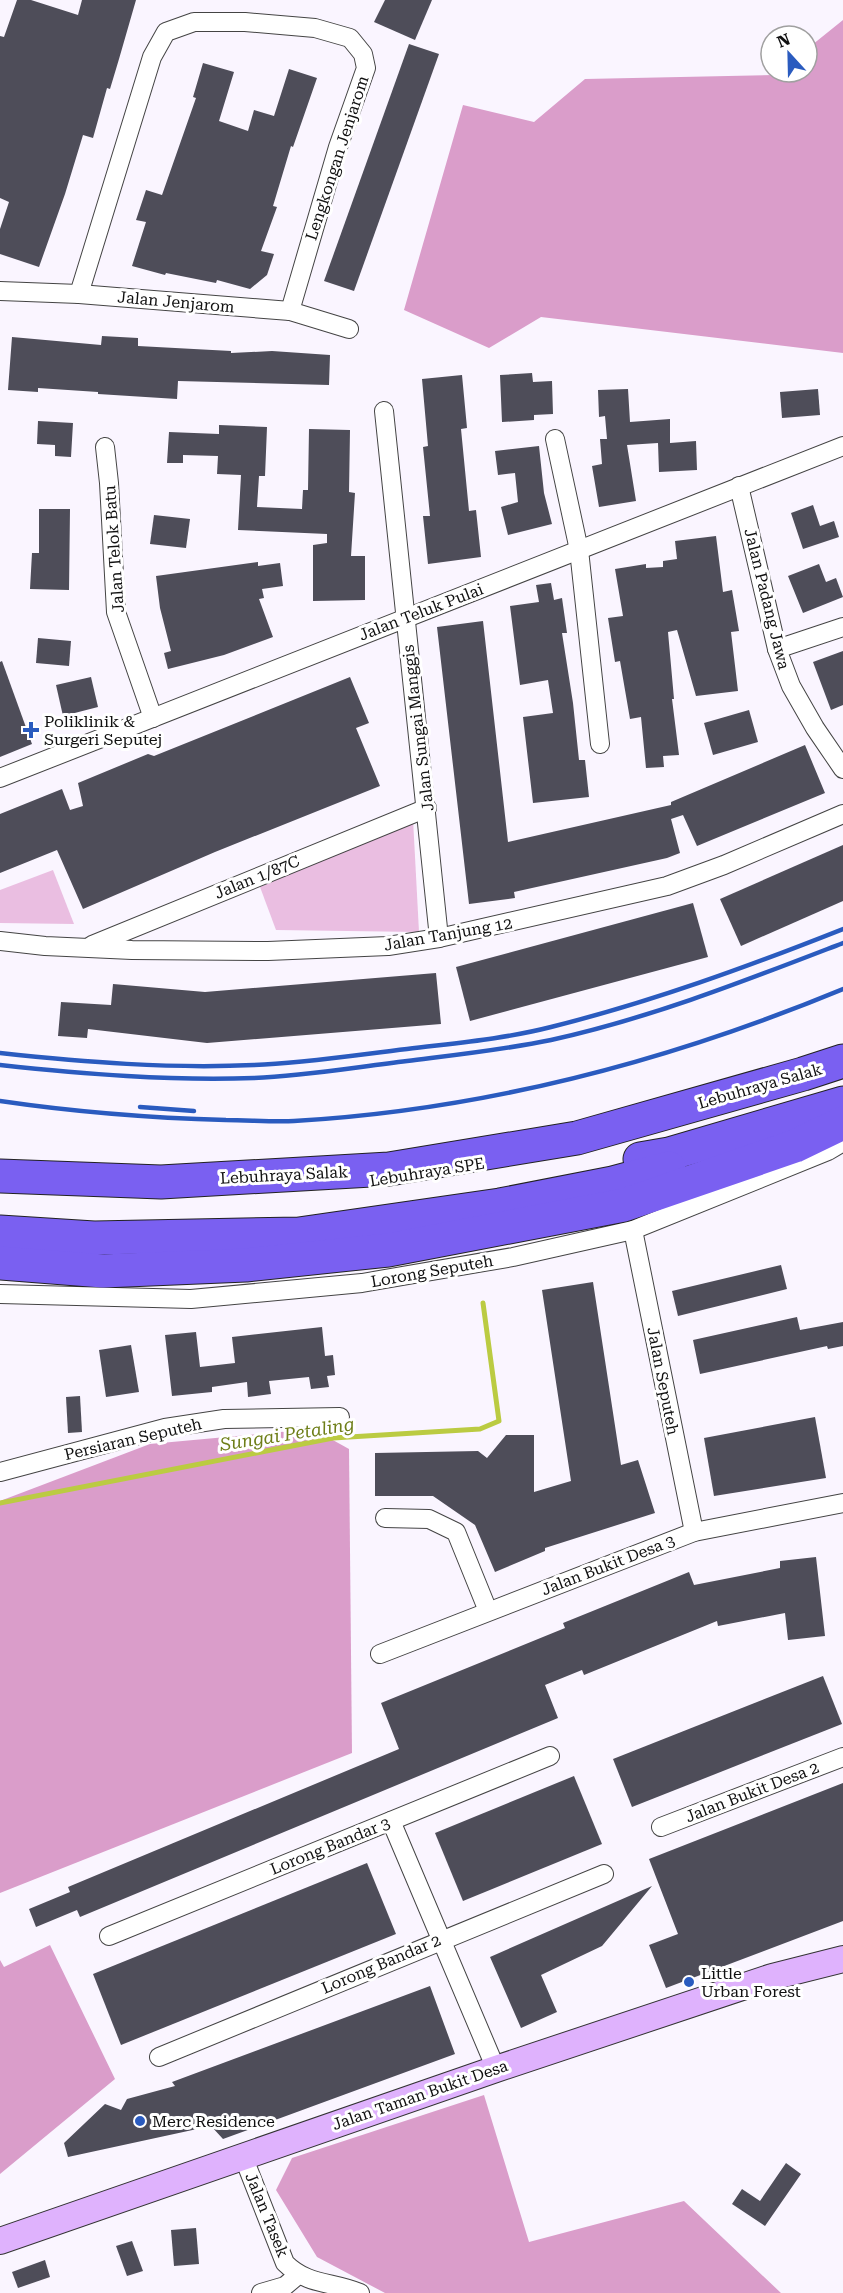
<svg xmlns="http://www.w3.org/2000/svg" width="843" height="2293" font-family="'Roboto Serif',serif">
<rect width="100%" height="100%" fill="#faf5ff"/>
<g fill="#eabee1">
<path d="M413,819L419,932L276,930L260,887Z"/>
<path d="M53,870L74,924L0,923V890Z"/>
</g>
<g fill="#da9dca">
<path d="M843,20V353L541,317L489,348L404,310L463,105L534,122L585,79L775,75L778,72H807V49Z"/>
<path d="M313,1429L349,1449L352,1753L0,1893V1501L150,1444Z"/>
<path d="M50,1945L115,2079L0,2174V1960L4,1967Z"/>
<path d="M484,2095L529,2242L684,2201L781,2293H385L317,2257L276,2190L292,2158Z"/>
</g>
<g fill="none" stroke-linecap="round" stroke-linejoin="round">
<path stroke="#bbcb42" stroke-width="5" d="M0,1503L333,1438L480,1429L499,1421L483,1303"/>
</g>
<g fill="#4e4d59">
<path d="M17,0H31L78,15L82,0H136L119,59L110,89L107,88L93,138L83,135L65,194L39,267L0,254V229L9,202L0,198V36L4,37Z"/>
<path d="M385,0H432L415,40L374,22Z"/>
<path d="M409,44L439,54L354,291L324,281Z"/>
<path d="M203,63L234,72L219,121L248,131L254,110L274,116L289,69L317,78L293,147L291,146L273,206L277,207L261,251L274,254L267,275L250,289L217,280L216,283L166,273L165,275L132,266L146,222L136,220L146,190L162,195L196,98L193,97Z"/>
<path d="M102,336L138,338V346L231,351V353L272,351L330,355L329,385L178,381L177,399L98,394V392L38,388V392L8,390L12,337L101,345Z"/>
<path d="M532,373L533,382L552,381L553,414L534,415V420L502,422L500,375Z"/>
<path d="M462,375L467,428L461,429L469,511L476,510L481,557L428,564L423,516H430L423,447L428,446L422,379Z"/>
<path d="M628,389L630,422L670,419V443L696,441L697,470L659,472L658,443L627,445L636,501L599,507L592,466L602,464L600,439H607L605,416L599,417L598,390Z"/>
<path d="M818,389L820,415L782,418L780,392Z"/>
<path d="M38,421L73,423L71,457L55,456V445L37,444Z"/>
<path d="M219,425L267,427L265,476H259L257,507L302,509L303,490H308L309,429L350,430L349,492L355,493L351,556H365V600L313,601V545L327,543V534L238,530L241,475L217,474L218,456L183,455V463H167L169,432L219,434Z"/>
<path d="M539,446L544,493L552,524L508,535L501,507L518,502L515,473L498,475L495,451Z"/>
<path d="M813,505L820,526L834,521L839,537L803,549L791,513Z"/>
<path d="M39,509H70L69,590L30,589L32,553H39Z"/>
<path d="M154,515L190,519L186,548L150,544Z"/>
<path d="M716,536L723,592L732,590L739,631L731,632L738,691L696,696L677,630L668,632L674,699H672L679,755L663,756L664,767L646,768L641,717L630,719L620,661L615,662L608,618L623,616L615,569L646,564V568L663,567V561L677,559L675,541Z"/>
<path d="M258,562V566L280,563L283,586L262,589L264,598L259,599L273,637L224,655L168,669L164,653L171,651L160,608L156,576Z"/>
<path d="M819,564L826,582L836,578L843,597L803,613L788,576Z"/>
<path d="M551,583L554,600L562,598L567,633H562L573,703L579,760H585L589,797L533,803L523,717L553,713L548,680L520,685L510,606L539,602L536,585Z"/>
<path d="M483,621L508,842L671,805V802L805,745L825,793L697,846L683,815L671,819L680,853L667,858L514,892L515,898L469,904L437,627Z"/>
<path d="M38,638L71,641L69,666L36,663Z"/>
<path d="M843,651V705L831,710L813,662Z"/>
<path d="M2,661L32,744L0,757V662Z"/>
<path d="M91,677L98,707L63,716L56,685Z"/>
<path d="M350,677L369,723L356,728L380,786L215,852L83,909L57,850L0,873V814L62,789L70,810L83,806L78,783L148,754L154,756Z"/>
<path d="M749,710L758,742L713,755L704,723Z"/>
<path d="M843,845V901L741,946L720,899Z"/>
<path d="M693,903L708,957L470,1021L456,967Z"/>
<path d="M436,973L441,1024L207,1043L88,1029L87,1038L58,1036L61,1002L111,1005L113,984L205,992Z"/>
<path d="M781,1265L787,1289L678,1316L672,1291Z"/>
<path d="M593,1282L621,1465L638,1460L655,1513L545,1548V1551L495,1572L475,1525L433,1496H375V1453L478,1451L487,1458L506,1435H534V1492L571,1481L542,1290Z"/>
<path d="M797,1317L800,1330L843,1322V1346L828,1349L827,1346L700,1374L693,1340Z"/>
<path d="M322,1327L325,1356L333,1355L335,1375L327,1376L329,1387L311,1389L309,1377L269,1381L271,1394L248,1397L247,1382L212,1387V1392L172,1396L165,1335L196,1332L200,1367L235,1363L232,1337Z"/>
<path d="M131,1345L139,1392L106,1397L99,1350Z"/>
<path d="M80,1396L82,1432L68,1433L66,1397Z"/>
<path d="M815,1417L826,1478L714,1496L704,1438Z"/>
<path d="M816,1557L825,1636L788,1640L785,1613L718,1626L717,1621L584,1675L582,1670L545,1685L558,1718L80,1917L77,1910L36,1927L29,1909L70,1892L68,1887L399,1749L381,1703L565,1628L563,1623L689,1572L694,1585L780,1568V1561Z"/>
<path d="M823,1676L842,1724L632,1807L613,1759Z"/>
<path d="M574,1776L602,1844L463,1901L435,1833Z"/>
<path d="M843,1783V1921L666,1988L649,1945L678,1934L649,1859Z"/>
<path d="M367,1863L396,1934L121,2045L93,1974Z"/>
<path d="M652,1886L602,1946L541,1975L557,2012L521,2028L490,1957Z"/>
<path d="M430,1986L455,2054L223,2139L211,2126L68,2157L64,2143L105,2104L121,2110L127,2099L175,2086L172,2082Z"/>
<path d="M786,2163L801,2174L765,2226L732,2204L742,2189L760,2201Z"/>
<path d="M196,2228L199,2264L174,2266L171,2230Z"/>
<path d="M132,2241L143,2271L127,2276L116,2246Z"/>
<path d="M45,2260L50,2277L18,2288L12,2272Z"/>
</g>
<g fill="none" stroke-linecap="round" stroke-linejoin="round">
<defs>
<g id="street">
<path d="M0,291L79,294L290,311L349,329"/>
<path d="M79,294L152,57L166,32L194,22H245L315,28L350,38L363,54L366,68L338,147L290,311"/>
<path d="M384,411L439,938"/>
<path d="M555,439L579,550L600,744"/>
<path d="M105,447L109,483L116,612L153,718"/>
<path d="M739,486L777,649L791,686L815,728L843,769"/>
<path d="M777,649L843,627"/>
<path d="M0,778L843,446"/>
<path d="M0,941L45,946L132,950L268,951L388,946L439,938L667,886L724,865L843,814"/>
<path d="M92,945L427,808"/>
<path d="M633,1230L694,1532"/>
<path d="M0,1294L191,1299L362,1283L513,1257L633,1230L828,1151L843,1142"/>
<path d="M0,1472L165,1428L224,1419L340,1417"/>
<path d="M385,1518L429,1519L456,1532L488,1611"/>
<path d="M380,1654L694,1532L843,1503"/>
<path d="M391,1821L496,2069"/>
<path d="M661,1827L843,1757"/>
<path d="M109,1936L550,1756"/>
<path d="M159,2057L604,1874"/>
<path d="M243,2156L285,2263C308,2286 332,2281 360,2293"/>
<path d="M261,2293L285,2286L298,2275"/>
</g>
<path id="secondary" d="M0,2241L496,2069L772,1977L843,1959"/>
<g id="highway">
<path d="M640,1159L669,1154L843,1103"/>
<path d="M0,1176L161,1182L389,1169L577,1138L803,1074L843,1061"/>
<path d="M0,1232L94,1238L299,1234L500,1205L613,1183L669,1168"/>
<path d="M0,1263L103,1271L246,1265L388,1250L624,1205L795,1146L843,1123"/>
</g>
</defs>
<use href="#street" stroke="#444" stroke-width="20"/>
<use href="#secondary" stroke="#333" stroke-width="28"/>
<use href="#highway" stroke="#222" stroke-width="35"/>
<use href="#street" stroke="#fff" stroke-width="18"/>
<use href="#secondary" stroke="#dfb2fd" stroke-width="26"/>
<use href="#highway" stroke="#7a60f1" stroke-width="33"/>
<g stroke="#2a5bbf" stroke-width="4.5">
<path d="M0,1053C84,1062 169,1069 254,1065C305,1063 356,1055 407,1049C455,1043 504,1039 551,1027C651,1002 747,967 843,929"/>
<path d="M0,1065C84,1074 169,1081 254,1078C305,1076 356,1067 407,1061C455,1055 503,1050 551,1040C651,1018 747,980 843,943"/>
<path d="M0,1101C75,1112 150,1118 226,1120C248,1120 272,1122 294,1121C483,1110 669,1061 843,989"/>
<path d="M140,1107L194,1111"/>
</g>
</g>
<g fill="#2a5bbf" stroke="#fff" stroke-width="2">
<path d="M28 721h6v6h6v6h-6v6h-6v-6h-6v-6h6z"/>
<circle cx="689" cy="1982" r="6"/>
<circle cx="140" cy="2121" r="6"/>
</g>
<g text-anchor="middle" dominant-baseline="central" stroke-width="6" stroke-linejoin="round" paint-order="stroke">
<g font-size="16" fill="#111" stroke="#fff">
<text transform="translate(337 158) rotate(-72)">Lengkongan Jenjarom</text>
<text transform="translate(176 302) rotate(5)">Jalan Jenjarom</text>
<text transform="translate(114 549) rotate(-94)">Jalan Telok Batu</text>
<text transform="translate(767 599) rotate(76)">Jalan Padang Jawa</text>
<text transform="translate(421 612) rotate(-21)">Jalan Teluk Pulai</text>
<text transform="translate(418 728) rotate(-97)">Jalan Sungai Manggis</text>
<text transform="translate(257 877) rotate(-22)">Jalan 1/87C</text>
<text transform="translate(448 934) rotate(-10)">Jalan Tanjung 12</text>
<text transform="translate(760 1086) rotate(-16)">Lebuhraya Salak</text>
<text transform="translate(427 1172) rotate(-9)">Lebuhraya SPE</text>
<text transform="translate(284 1175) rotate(-3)">Lebuhraya Salak</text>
<text transform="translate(432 1271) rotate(-10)">Lorong Seputeh</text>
<text transform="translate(663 1381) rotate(79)">Jalan Seputeh</text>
<text transform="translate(133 1439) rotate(-13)">Persiaran Seputeh</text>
<text transform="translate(608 1565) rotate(-21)">Jalan Bukit Desa 3</text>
<text transform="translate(752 1792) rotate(-21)">Jalan Bukit Desa 2</text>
<text transform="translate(330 1846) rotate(-22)">Lorong Bandar 3</text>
<text transform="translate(381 1964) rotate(-23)">Lorong Bandar 2</text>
<text transform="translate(420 2095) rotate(-19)">Jalan Taman Bukit Desa</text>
<text transform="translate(267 2215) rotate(68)">Jalan Tasek</text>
</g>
<g font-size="16" fill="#111" stroke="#fff" text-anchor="start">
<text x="44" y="721">Poliklinik &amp;<tspan x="44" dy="18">Surgeri Seputej</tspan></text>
<text x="701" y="1973">Little<tspan x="701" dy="18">Urban Forest</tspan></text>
<text x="152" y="2121">Merc Residence</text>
</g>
<g font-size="18" font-style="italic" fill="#6e7e18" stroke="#fff">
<text transform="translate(287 1434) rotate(-9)">Sungai Petaling</text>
</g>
</g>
<g transform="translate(789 54) rotate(338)"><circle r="28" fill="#ffffff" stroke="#a0a0a0" stroke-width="1.5"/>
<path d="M0-4.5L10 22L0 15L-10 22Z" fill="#2a5bbf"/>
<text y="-9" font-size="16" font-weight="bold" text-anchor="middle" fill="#111111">N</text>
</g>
</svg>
